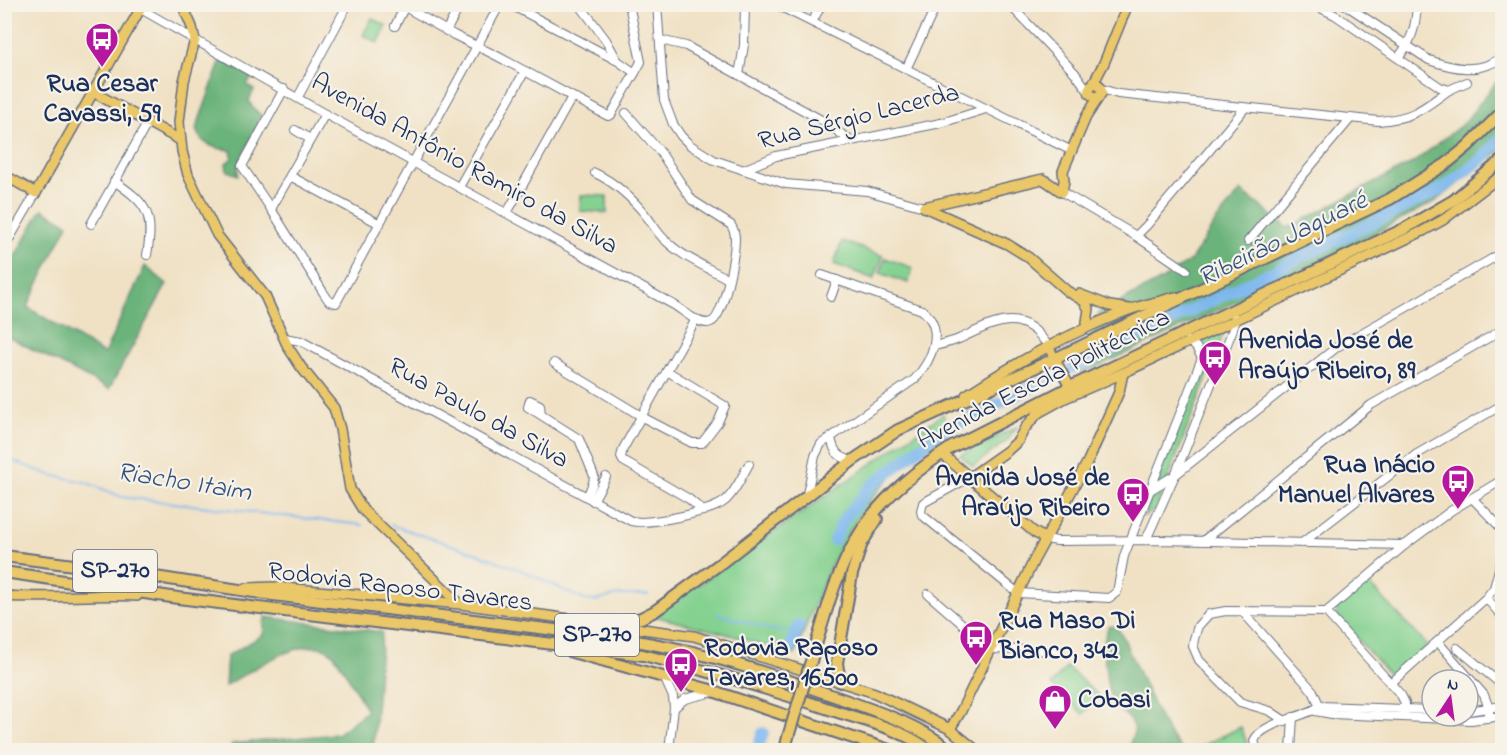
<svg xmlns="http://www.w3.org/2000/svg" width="1507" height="755" font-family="'Indie Flower',sans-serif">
<rect width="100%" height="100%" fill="#f7f3e8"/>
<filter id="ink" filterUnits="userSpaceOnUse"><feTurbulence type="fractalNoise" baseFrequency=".0167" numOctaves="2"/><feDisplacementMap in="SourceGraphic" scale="12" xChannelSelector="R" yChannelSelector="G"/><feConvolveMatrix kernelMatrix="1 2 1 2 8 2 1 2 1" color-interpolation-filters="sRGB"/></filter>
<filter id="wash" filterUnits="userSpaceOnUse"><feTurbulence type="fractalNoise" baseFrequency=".008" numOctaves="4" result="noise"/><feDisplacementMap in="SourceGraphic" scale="24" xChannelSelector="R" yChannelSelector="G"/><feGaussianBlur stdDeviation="1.35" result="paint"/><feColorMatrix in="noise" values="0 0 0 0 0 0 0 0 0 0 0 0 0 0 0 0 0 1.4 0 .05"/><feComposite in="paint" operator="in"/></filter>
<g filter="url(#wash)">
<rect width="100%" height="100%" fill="#f0e1c4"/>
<g fill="#84d190" stroke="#508077" stroke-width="1.5">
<path d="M372,18L387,26L378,43L363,35Z"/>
<path d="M581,195L607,196V213L580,211Z"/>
<path d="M842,241L883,256L874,279L834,264Z"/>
<path d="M885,258L913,268L908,283L880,273Z"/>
<path d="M1225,330L1156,510L1144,516L1206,357L1205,352L1197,342Z"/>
<path d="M943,414L952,433C935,445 914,456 898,470C842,522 822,585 795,655L727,634L653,616Z"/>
<path d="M1017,427L1008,440L973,466L960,455Z"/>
<path d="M1367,581L1428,646L1392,678L1337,616V607Z"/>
<path d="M1067,667L1099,696L1083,714L1051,685Z"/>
<path d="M1241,727L1249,749L1193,750Z"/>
</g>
<g fill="#6bb37a" stroke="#43716c" stroke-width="1.5">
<path d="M221,60L252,77L247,86L254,90L249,100L252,107L262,116L238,165V175L227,171L226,163L232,158L231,150C216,149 200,145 196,129Z"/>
<path d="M1502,75V149L1436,201L1303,271L1081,374L1099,313L1160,281L1192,259L1216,221L1241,191L1288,228L1414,162L1464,123Z"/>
<path d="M42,209L68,224L27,307L104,354L145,266L167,284L109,389L5,335V274Z"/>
<path d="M265,617L382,632L373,750H229L232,744L337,734L367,711C358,695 345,669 334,655C311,628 248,673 225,686L227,656L263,635Z"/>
<path d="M1114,626C1126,635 1125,645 1132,658C1147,689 1159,725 1182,750H1128L1135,729L1127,716L1112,703L1107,682L1103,645L1108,627Z"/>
</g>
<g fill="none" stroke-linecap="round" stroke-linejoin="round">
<g stroke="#7cb7ee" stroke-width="2">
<path d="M4,458L51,475L85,482L122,497L362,525"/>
<path d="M391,525L476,553L521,570L585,600L595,601L618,595H648"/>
<path d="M718,614L781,632L789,631L799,625"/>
</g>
<g stroke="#7cb7ee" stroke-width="12">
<path d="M1073,368L1442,189L1483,158L1502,137"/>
<path d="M834,540L844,519L870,487L937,434L1051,378"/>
<path d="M790,648L799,625"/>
<path d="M757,750L763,733"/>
</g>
</g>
</g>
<g filter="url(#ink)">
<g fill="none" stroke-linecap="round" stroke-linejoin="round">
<defs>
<g id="minor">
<path d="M132,4L325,114L674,305C683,310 700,327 711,322C724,318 735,253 735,238C735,233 734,230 731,225L692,200L661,153L626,113"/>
<path d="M509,4L618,61L635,73"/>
<path d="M579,4L606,40L617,60"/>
<path d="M657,4L664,100L673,124L681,136L690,145L714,160L786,184L867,191L924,207"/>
<path d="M775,4L1072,151"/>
<path d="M1009,4L1075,73L1089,92"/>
<path d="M1312,4L1335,15L1440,87L1449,90L1467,82"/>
<path d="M1344,4L1429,60C1454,69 1480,74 1502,57"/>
<path d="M405,7L454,35L497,56L608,116L611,115L641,62L629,4"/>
<path d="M812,22L822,4"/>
<path d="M395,26L406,4"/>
<path d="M446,31L461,4"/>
<path d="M660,40L686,46L825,122L851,141"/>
<path d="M1398,58C1412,41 1416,26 1417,4"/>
<path d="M906,69L937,4"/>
<path d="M739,75L744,45L745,4"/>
<path d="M1102,89L1118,94L1379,121C1414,118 1421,110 1449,90"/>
<path d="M298,97L348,4"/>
<path d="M325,114L271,209L323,292L329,301L336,303L500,4"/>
<path d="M295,130L310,139"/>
<path d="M743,170L776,156L941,123L986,109"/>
<path d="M595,173C616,183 633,199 648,218C653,225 658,234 665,240C682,257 707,267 728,279"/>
<path d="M290,176L380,224"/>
<path d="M114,181C148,204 154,214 147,255"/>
<path d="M459,187L525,71"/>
<path d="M1062,192L1136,236L1186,270"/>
<path d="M271,209L242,166L284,89"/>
<path d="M507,213L572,97"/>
<path d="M91,224L148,122"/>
<path d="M1136,236L1147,225L1245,108"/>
<path d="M1248,241L1351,118"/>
<path d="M4,248L36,193"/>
<path d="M831,297L837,280"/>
<path d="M696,319L623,449L621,457L623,461L689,499L703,511"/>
<path d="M285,338L301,341L631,521C649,525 713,512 726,500C736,491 742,476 749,464"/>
<path d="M934,346C943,344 953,342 961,338C996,322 1022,306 1048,346"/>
<path d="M1202,358L1220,359"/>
<path d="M554,363L646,419L692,443H702L718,422L725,406L667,371"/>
<path d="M541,415L528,407L530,400L540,405L541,415L579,439L594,476L593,483L587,497"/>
<path d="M831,438C834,452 838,457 852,461"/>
<path d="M970,477L923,503L921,511L922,515L1018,593L1109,598L1117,592L1124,556L1202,358L1196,347L1188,341"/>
<path d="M1152,489L1175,475L1337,347L1502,253"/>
<path d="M807,494L815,456L821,444L915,379C932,360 946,329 922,310L822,275"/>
<path d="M1472,498L1502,529"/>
<path d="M593,501L606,477"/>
<path d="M1046,539L1057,541L1160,540L1405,545"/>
<path d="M1146,540L1175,475L1233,329L1235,318"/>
<path d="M1203,541L1371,405L1502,330"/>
<path d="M1302,543L1417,454L1502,405"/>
<path d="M928,594L991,649L1060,651"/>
<path d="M1486,598L1502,616"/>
<path d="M1242,611L1313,691L1321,709"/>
<path d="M1326,612L1401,695L1405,703L1404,713"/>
<path d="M1438,642L1484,695L1489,708V718"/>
<path d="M1457,648L1502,685"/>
<path d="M664,677L673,697L674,708L669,750"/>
<path d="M1391,683L1486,598L1494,588L1502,558"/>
<path d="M674,708L685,699L713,692"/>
<path d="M1315,711L1332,714L1471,720L1502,716"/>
<path d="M1468,711L1502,706"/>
<path d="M1285,721L1270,711L1240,702L1199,660L1193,646L1194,639L1198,626L1209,614L1226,611L1326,612L1405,545L1452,510L1502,480"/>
<path d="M1257,750L1254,741C1261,722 1305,718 1320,706L1432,710"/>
<path d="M1291,750L1293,717"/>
</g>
<g id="major">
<path d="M182,4L192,27L195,40L184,81L179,122L182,151L188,175L217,235L265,296L288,347L301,367L334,408L340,429L350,489L363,510L460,604"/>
<path d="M1093,84L1104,63L1128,4"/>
<path d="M93,92L180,140"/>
<path d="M4,175L36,193L143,4"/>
<path d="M924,207L1043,179L1062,192L1064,181L1063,171L1086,117L1102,92L1099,85H1091L1089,89L1090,94L1094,97L1099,96"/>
<path d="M924,207L1007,244L1028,257L1067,291L1084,301L1089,309L1086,328"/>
<path d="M1079,294L1110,306L1129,309"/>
<path d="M1048,346L1072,391"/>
<path d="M966,395C1018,361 1067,334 1126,311C1141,305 1159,302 1175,297"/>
<path d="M942,454L1034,532L1046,539"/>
<path d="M970,477L1007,451L1018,441L1025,428L1038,413L1065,398L1123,373L1423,231L1443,220L1502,175"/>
<path d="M246,588L274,587L460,604L694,636L875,693L950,729L976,750"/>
<path d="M4,596C49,599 93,594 137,596"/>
<path d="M950,729L961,711L1034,560L1088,461L1119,392L1123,373"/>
</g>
<g id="highway">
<path d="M4,556L97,568L273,595L619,638C646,643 674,647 700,654C744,665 788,680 831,695C872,710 915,722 950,750"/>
<path d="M4,572L178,598L643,655C710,671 776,691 841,713C870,722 905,731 929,750"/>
<path d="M825,615C850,531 879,495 952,447L1070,387L1404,229L1454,200L1502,160"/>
<path d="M617,624L641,618L655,611L721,563L852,461L898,430L1054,359L1390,199L1446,164L1468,146L1502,112"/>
<path d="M572,652L707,689L889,750"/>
<path d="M840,682L837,663L852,574L862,543L877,519"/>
<path d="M785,750L788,737"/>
</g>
</defs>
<use href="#minor" stroke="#666d82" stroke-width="10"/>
<use href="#major" stroke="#666d82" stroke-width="12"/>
<use href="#highway" stroke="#666d82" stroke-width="14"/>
<use href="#minor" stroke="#fff" stroke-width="8"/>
<use href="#major" stroke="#eac769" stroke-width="9"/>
<use href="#highway" stroke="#eac769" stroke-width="10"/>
<defs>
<path id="highway-bridge" d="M788,737L825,615"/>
</defs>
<use href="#highway-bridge" stroke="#666d82" stroke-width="14" stroke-linecap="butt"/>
<use href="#highway-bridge" stroke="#eac769" stroke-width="10"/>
</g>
</g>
<defs>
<symbol id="bus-pin" viewBox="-11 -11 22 30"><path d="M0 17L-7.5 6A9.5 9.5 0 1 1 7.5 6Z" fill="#b5179e" stroke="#f7f3e8"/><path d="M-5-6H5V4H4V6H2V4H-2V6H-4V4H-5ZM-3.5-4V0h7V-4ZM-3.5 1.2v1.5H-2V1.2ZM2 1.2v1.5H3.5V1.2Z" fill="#fff"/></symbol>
<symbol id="shop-pin" viewBox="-11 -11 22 30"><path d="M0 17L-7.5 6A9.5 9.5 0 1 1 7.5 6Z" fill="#b5179e" stroke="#f7f3e8"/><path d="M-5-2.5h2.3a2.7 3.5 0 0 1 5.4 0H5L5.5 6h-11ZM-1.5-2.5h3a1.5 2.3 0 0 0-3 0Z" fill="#fff"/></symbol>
</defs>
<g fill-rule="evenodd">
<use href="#bus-pin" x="83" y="20" width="38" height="52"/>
<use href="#bus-pin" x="1196" y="338" width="38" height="52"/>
<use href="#bus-pin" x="1439" y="462" width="38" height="52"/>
<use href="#bus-pin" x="1114" y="475" width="38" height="52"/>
<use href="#bus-pin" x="957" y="618" width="38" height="52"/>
<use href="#bus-pin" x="662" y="645" width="38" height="52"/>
<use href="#shop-pin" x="1036" y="682" width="38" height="52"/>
</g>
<g text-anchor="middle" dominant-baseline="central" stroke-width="4.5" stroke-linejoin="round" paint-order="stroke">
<g fill="#f7f3e8" stroke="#5d6a87" stroke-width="1.5">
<rect x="73" y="550" width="84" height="42" rx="4.5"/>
<rect x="555" y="614" width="84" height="42" rx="4.5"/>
</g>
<g font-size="24" font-weight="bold" fill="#1b2f5e">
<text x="115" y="571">SP-270</text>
<text x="597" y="635">SP-270</text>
</g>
<g font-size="26" font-weight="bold" fill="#1b2f5e" stroke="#f7f3e8" text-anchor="start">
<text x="102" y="85" text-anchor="middle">Rua Cesar<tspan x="102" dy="30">Cavassi, 59</tspan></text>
<text x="1238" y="342">Avenida José de<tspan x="1238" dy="30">Araújo Ribeiro, 89</tspan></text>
<text x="1435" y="466" text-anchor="end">Rua Inácio<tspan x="1435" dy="30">Manuel Alvares</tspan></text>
<text x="1110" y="479" text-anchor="end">Avenida José de<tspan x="1110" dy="30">Araújo Ribeiro</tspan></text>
<text x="999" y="622">Rua Maso Di<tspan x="999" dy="30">Bianco, 342</tspan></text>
<text x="704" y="649">Rodovia Raposo<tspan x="704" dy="30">Tavares, 16500</tspan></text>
<text x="1078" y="701">Cobasi</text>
</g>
<g font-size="26" fill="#1b2f5e" stroke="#f7f3e8">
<text transform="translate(859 118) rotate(-14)">Rua Sérgio Lacerda</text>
<text transform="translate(464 165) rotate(29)">Avenida Antônio Ramiro da Silva</text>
<text transform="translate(1044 380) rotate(-27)">Avenida Escola Politécnica</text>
<text transform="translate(478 414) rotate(29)">Rua Paulo da Silva</text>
<text transform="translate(400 588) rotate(7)">Rodovia Raposo Tavares</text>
</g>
<g font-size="27" font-style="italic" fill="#335182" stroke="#f7f3e8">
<text transform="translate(1283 240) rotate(-26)">Ribeirão Jaguaré</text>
<text transform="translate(184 483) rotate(9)">Riacho Itaim</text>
</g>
</g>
<rect width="1507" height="755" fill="none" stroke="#f7f3e8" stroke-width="24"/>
<g transform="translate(1450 698) rotate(13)"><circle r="28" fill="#f7f3e8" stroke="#9fa5b1" stroke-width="1.5"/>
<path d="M0-4.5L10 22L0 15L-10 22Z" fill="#b5179e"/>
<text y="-9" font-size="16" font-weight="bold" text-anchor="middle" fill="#1b2f5e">N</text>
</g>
</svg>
